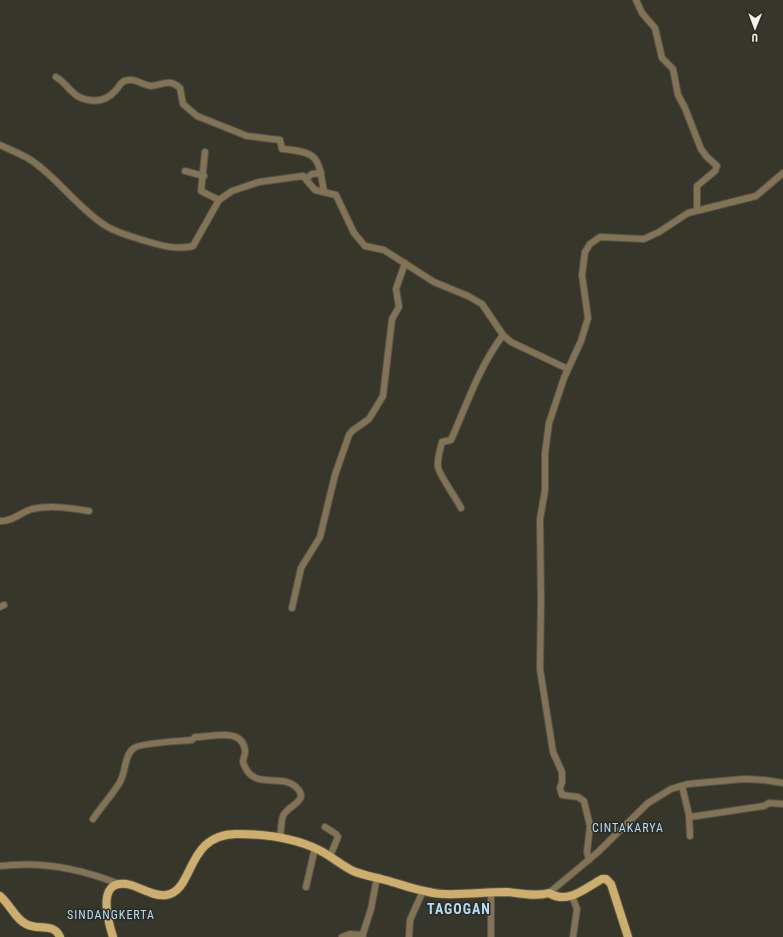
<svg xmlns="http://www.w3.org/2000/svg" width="783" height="937" font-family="'Roboto Condensed',sans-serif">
<rect width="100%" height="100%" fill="#36362b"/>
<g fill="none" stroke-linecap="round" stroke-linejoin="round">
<defs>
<g id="minor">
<path d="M636,0L642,13L655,28L662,58L673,69L678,95L685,108L701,149L707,157L717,166L715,171L697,186V210"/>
<path d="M56,77C65,82 70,92 79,97C93,103 106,102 116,90C119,87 120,83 124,81C135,77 141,85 151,86C163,85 169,78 180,88L183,104L197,116L247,136L280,140L282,149C320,152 318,158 324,192"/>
<path d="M0,145C12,151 25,155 35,163C61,182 79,209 106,226C118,233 132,237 146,241C162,246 177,250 193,246L219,200L232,191L259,182L303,176L315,190L336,195L354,233L365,246L384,250L434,282L468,296L482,304L503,335L511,342L568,369"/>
<path d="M205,152L201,191L219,200"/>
<path d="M185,171L204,176"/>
<path d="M307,178L312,174L321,173"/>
<path d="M461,508C457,499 439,475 438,467C437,459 440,450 442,442L451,440C467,404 479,367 503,335"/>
<path d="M0,521C12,522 21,512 32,509C51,505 70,508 89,511"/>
<path d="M0,607L4,605"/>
<path d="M292,608L301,568L320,537L335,475L349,435L352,431L369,419L383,396L391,328L392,319L399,307L396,289L405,263"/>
<path d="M682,786L689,815L690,836"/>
<path d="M690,817L764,806L769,803L783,804"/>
<path d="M93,819C101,807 113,794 120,782C126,772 124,755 134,748C140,743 181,741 192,740L195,737C209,738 242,726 245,750C246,754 243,758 243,762C253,793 281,771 297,788C310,801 287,806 283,816C281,822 281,831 280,838"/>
<path d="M325,827L336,834L338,837L330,856"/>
<path d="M589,860L587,852L590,826L584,801L578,797L562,795L560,788L562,782V772L553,752L540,669L541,601L540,519L545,490V454L549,423L564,378L581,341L588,318L582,275L585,252L590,244L600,237L644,239L659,232L688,213L756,196L783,173"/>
<path d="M0,866C40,861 82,869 119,884"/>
<path d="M306,887L315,848"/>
<path d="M549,893L598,852L648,803L671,789L688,784L744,779L764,780L783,783"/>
<path d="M572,896L577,909L573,937"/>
<path d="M342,937L350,934L363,935"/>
<path d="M362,937L371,909L377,877"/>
<path d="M409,937L410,920L423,891"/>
<path d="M491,937V893"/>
</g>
<g id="major">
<path d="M0,896C10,904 15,919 26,924C38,931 54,922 60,937"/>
<path d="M113,937C107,918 96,876 131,885C141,888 155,897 166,895C195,891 185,834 237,834C264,834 295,838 319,850C331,856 341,865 353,871C362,875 374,877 385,880C404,885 423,893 443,894C464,895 486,892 507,892C520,893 536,897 549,893C568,905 585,888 602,879H606L611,884L628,937"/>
</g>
</defs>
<use href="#minor" stroke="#54544a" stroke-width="8"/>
<use href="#major" stroke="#54544a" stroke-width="10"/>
<use href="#minor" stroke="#827354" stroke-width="6"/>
<use href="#major" stroke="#ceae6d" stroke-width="8"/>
</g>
<g text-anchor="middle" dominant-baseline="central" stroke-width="3" stroke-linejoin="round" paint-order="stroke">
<g font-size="12" letter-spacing="1" fill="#b3defb" stroke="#2c2c22">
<text x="628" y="828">CINTAKARYA</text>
<text x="111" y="915">SINDANGKERTA</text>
</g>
<g font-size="14" font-weight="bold" letter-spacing="1" fill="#b3defb" stroke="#2c2c22">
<text x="459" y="909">TAGOGAN</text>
</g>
</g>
<g transform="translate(755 28) rotate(181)" stroke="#2c2c22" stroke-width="3" paint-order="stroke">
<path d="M0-3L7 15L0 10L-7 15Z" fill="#f3f3ec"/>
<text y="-6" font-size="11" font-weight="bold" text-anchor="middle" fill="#f3f3ec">U</text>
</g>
</svg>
